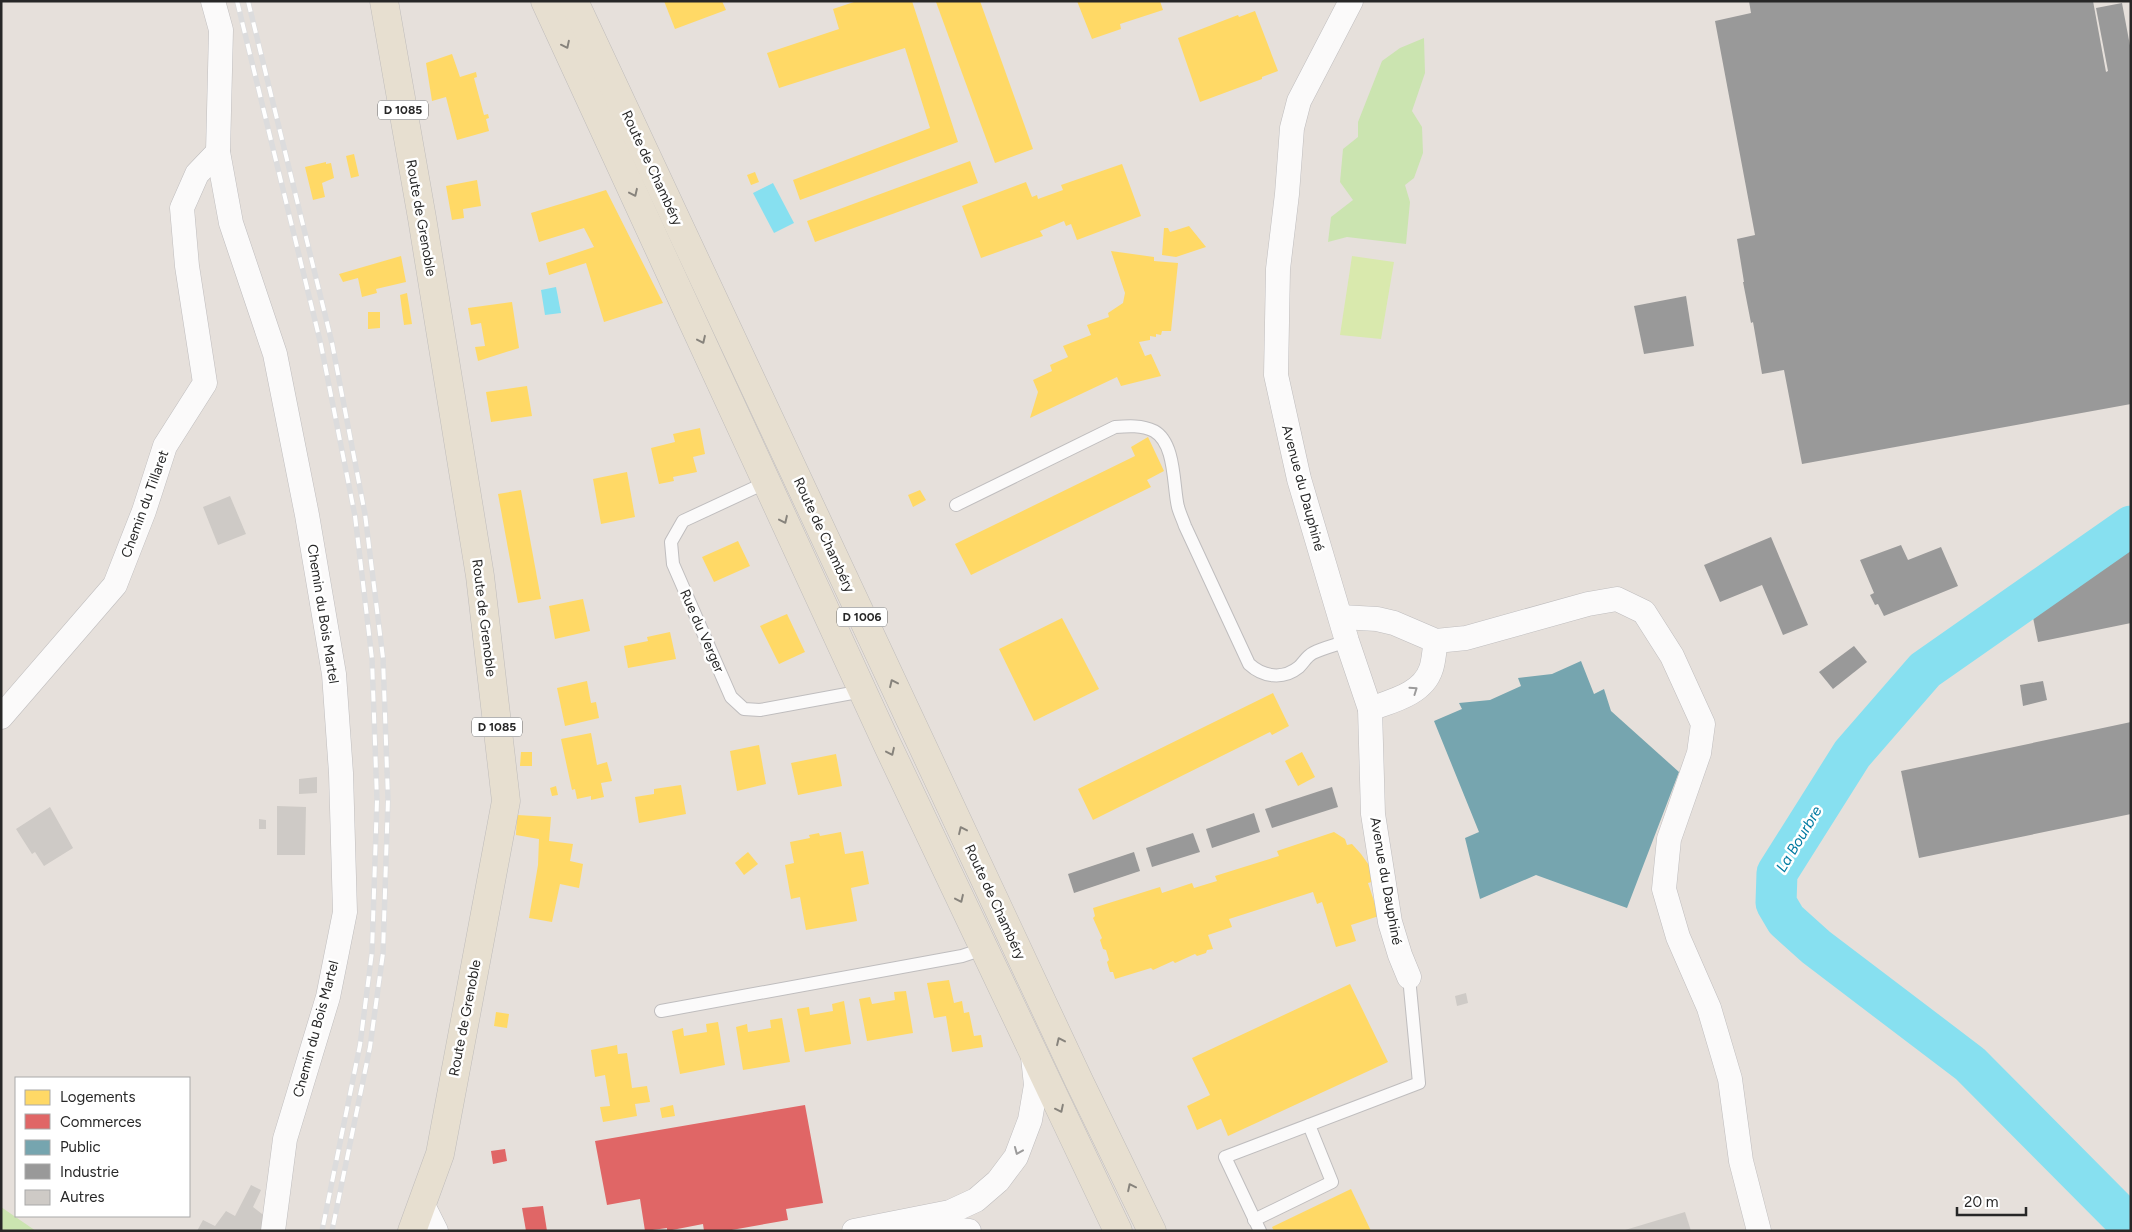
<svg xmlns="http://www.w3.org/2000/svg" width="2132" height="1232" font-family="Figtree,sans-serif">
<rect width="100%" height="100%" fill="#e6e0db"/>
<g fill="#cbe4b0">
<path d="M1424,38L1425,73L1412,111L1422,127L1423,153L1414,178L1405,185L1410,202L1406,244L1347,237L1328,242L1331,217L1353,200L1340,182L1343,149L1358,137V122L1382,61L1400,48Z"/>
<path d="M1,1207L36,1231H1Z"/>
</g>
<path fill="#d9e9ad" d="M1352,256L1394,262L1381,339L1340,335Z"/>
<g fill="#87e0f0">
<path d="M773,183L794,223L774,233L753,193Z"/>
<path d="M556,287L561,313L545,315L541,290Z"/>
</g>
<g fill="#ffd966">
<path d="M664,1H722L726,10L675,29Z"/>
<path d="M857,1H912L958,142L800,200L793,180L930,128L905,48L779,88L767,53L839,29L833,9Z"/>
<path d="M980,1L1033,149L995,163L936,2Z"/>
<path d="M1077,1H1160L1163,10L1120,24L1121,29L1092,39Z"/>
<path d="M1255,11L1278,71L1262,77V79L1200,102L1178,38L1238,15L1239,17Z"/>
<path d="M452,54L460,77L476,72L477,77L474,78L484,115L488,114L489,118L486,119L489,131L457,140L446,97L432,101L426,63Z"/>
<path d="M354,154L359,176L351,178L346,156Z"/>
<path d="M970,161L978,183L815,242L807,221Z"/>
<path d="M326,162V164L331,163L334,178L322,183L325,197L313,200L305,167Z"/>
<path d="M1122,164L1141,216L1077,240L1071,224L1066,226L1064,221L1040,231L1043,236L981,258L962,206L1026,182L1032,197L1037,195L1038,199L1063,190L1061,185Z"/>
<path d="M755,172L759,182L751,185L747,175Z"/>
<path d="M477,180L481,206L463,209L464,218L452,220L446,186Z"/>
<path d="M606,190L663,303L604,322L586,263L549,275L546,263L594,247L584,228L539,242L531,213Z"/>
<path d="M1189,226L1206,247L1176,257L1162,255L1164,228H1168L1170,232Z"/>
<path d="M1111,251L1154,257V261L1178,263L1171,331H1162L1161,335L1156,334V337L1150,336V340L1139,342L1145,356L1151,354L1161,376L1121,386L1117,377L1030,418L1038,392L1033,380L1052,371L1050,365L1068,357L1063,346L1091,335L1087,325L1109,317L1108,313L1123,303L1125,293Z"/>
<path d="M401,256L406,282L376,289L377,293L362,297L358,278L343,282L339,274Z"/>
<path d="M407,293L412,324L404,325L400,295Z"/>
<path d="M512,302L519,348L478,361L475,347L485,346L481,323L471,325L468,308Z"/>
<path d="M368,312H380V328L368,329Z"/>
<path d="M527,386L532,416L491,422L486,392Z"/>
<path d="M700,428L705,454L693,457L697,472L673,477L674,481L659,484L651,448L675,442L673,434Z"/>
<path d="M1148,437L1164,471L1147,480L1151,487L971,575L955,544L1135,456L1131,447Z"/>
<path d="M627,472L635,517L601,524L593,479Z"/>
<path d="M521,490L541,599L518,603L498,494Z"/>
<path d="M920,490L926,500L913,507L908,495Z"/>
<path d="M738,541L750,566L714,582L702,557Z"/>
<path d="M583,599L590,631L555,639L549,606Z"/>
<path d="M787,614L805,652L779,664L760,626Z"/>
<path d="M1062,618L1099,689L1034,721L999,649Z"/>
<path d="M670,632L676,659L628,668L624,646L648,641L647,637Z"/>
<path d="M587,681L591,703L596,702L599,718L565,726L557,688Z"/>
<path d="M1273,693L1289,726L1272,735L1270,732L1093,820L1078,789Z"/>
<path d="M591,733L597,765L607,762L612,781L601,783L604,797L591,800V796L577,799L575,789L572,790L561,739Z"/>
<path d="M759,745L766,784L737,791L730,751Z"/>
<path d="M521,752H532V766H520Z"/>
<path d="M1302,752L1315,777L1298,786L1285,761Z"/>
<path d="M836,754L842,786L798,795L791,763Z"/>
<path d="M681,785L686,814L639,823L635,797L654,794V789Z"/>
<path d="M556,786L558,795L552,796L550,788Z"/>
<path d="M517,815L551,817L549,841L573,844L570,861L583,864L579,888L560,884L552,922L529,918L538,865L539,839L516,835Z"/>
<path d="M841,832L845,854L863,851L869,884L851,888L857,921L806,930L800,897L791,899L785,865L794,863L790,842L810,838L809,835L819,833L820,836Z"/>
<path d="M1334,832L1345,839L1347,845L1352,844L1361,854L1371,868L1375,881L1368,883L1379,916L1351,925L1356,941L1336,947L1322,902L1317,904L1313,892L1229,919L1232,927L1208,935L1213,949L1207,950L1206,953L1197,956L1195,954L1175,963L1173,961L1153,970L1151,968L1115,979L1113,972H1110L1107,962L1109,960L1106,950L1103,949L1100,940L1102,938L1093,918L1095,916L1093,908L1160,887L1162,893L1192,883L1194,888L1217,881L1215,876L1279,856L1277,851Z"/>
<path d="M748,852L758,864L744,875L735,863Z"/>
<path d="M949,980L954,1003L962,1001L964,1013L969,1012L974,1036L981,1035L983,1047L952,1052L946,1016L934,1018L927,983Z"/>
<path d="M1350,984L1388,1062L1228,1136L1221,1119L1197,1130L1187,1106L1210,1095L1192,1058Z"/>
<path d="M906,991L913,1033L867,1041L859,999L870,997L872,1004L895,1000L894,992Z"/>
<path d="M844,1001L851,1044L805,1052L797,1009L809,1007L810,1015L833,1011L832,1004Z"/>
<path d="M496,1012L509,1014L507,1028L494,1026Z"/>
<path d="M782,1018L790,1062L743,1070L736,1027L747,1024L748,1032L771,1028L770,1020Z"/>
<path d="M718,1022L725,1065L680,1074L672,1031L683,1028L684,1036L707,1032L706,1024Z"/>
<path d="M617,1045L618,1054L627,1053L632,1088L647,1086L650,1102L635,1104L637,1116L603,1122L600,1107L610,1106L605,1075L595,1077L591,1050Z"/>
<path d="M673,1105L675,1116L662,1118L660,1108Z"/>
<path d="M1351,1189L1371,1231H1274L1272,1227Z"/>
</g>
<g fill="#e06666">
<path d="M805,1105L823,1203L786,1209L788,1220L726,1231H704L703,1224L667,1231V1228L645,1231L640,1199L607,1205L595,1141Z"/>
<path d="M505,1149L507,1161L493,1164L491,1151Z"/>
<path d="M543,1206L547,1231H526L522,1208Z"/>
</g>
<path fill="#76a5af" d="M1581,661L1594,694L1604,689L1611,711L1679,772L1627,908L1536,875L1480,899L1465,838L1479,832L1434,721L1462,709L1459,703L1490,700L1521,686L1518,678L1552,674Z"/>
<g fill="#999">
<path d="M1749,1H2093L2106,72L2108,71L2096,8L2122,3L2131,51V404L1802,464L1784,370L1762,374L1753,322L1751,323L1743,282H1744L1737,239L1755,235L1715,21L1751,13Z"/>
<path d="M1686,296L1694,346L1644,354L1634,306Z"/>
<path d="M1771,537L1808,625L1783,635L1762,585L1720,602L1704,565Z"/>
<path d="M2131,538V623L2038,642L2031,608Z"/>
<path d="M1901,545L1908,560L1941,547L1958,586L1884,616L1878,604L1875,605L1870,595L1874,593L1860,560Z"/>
<path d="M1854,646L1867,662L1833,689L1819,672Z"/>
<path d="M2043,681L2047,700L2023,706L2020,685Z"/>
<path d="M2131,722V814L1919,858L1901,771Z"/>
<path d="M1332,787L1338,807L1272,828L1265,809Z"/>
<path d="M1254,813L1260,832L1212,848L1206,829Z"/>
<path d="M1193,833L1200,852L1152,867L1146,848Z"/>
<path d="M1134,852L1140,871L1074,893L1068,874Z"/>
</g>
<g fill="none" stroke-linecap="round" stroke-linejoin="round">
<path stroke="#87e0f0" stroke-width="41" d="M2131,526L1925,670L1852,754L1777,873L1776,903L1786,920L1816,947L1970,1064L2131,1226"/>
</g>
<g fill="#cecac6">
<path d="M230,496L246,534L218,545L203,507Z"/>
<path d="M317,777V793L299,794V779Z"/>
<path d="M277,806L306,807L305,855H277Z"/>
<path d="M50,807L73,848L44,866L35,852L32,854L16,829Z"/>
<path d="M259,819L266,820V829H259Z"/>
<path d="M1466,993L1468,1003L1457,1006L1455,996Z"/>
<path d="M251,1185L261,1190L253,1207L266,1217L264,1231H197L203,1220L215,1226L226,1211L235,1216Z"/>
<path d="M1685,1212L1691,1231H1625V1230Z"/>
</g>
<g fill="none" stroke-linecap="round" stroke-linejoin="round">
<defs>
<g id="service">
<path d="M767,482L683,521L671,542L673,564L731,697L744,709L760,710L863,691"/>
<path d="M956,505L1115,427C1128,426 1142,425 1154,431C1176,443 1173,487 1178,507C1180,514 1183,520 1185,526L1249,664C1263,677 1283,680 1299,667C1304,662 1307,656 1313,653C1323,648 1336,645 1347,641"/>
<path d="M661,1011L962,956L983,949"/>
<path d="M1254,1220L1332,1182L1309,1125"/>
<path d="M1260,1231L1225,1157L1419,1083L1409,977"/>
</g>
<g id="minor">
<path d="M213,1L221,30L218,152L231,223L275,354L307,515L334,674L341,773L345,912L328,997L285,1139L273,1231"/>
<path d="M1351,1L1299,101L1292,128L1287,194L1278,269L1276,375L1299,479L1347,641L1370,709L1373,814L1390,922L1400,955L1409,977"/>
<path d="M1341,617L1377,619L1394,623L1436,641L1466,638L1588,604L1617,599L1644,612L1672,656L1703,724L1699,753L1669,839L1664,889L1678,937L1709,1008L1730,1079L1741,1161L1759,1231"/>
<path d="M1370,709C1392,701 1423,694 1431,669C1434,661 1434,650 1436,641"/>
<path d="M1,717L115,585L144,511L165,446L205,383L187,266L182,208L197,174L218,152"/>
<path d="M422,1203L436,1231"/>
<path d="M921,1226L969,1231"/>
<path d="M854,1231L950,1212L976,1200L998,1181L1016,1157L1030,1120L1036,1085L1033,1057"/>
</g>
<g id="primary">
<path d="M384,1L422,218L480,576L506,801L440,1154L412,1231"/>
<path d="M545,1L887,744L1118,1231"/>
<path d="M574,1L1080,1083L1152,1231"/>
</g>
</defs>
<use href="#service" stroke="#bfbdbe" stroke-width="14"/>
<use href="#minor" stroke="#bfbdbe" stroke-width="25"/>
<use href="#primary" stroke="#bfbcbb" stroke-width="29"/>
<use href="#service" stroke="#fbfafa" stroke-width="12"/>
<use href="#minor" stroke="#fbfafa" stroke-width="24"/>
<use href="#primary" stroke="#e7dfd0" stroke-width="28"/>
<defs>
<g id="rail">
<path d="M237,1L321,345L355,516L372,659L377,800L372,952L360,1045L322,1231"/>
<path d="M248,1L332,343L365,514L383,658L388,799L383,953L370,1047L332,1231"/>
</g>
</defs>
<use href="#rail" stroke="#dcdcdd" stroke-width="5.5"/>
<use href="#rail" stroke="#fff" stroke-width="4" stroke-dasharray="11" stroke-linecap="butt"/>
</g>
<defs><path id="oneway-chevron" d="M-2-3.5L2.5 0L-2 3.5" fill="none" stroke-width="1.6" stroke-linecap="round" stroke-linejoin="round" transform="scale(1.25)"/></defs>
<g stroke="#87837c">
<use href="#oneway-chevron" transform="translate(566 45) rotate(64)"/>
<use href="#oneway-chevron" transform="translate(634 193) rotate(65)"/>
<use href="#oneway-chevron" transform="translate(702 340) rotate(65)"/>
<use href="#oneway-chevron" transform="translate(784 520) rotate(65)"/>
<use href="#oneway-chevron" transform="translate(893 683) rotate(-115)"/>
<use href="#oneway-chevron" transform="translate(891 752) rotate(65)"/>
<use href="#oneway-chevron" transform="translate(962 830) rotate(-115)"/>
<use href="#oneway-chevron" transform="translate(960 899) rotate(65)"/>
<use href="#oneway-chevron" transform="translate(1060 1041) rotate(-115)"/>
<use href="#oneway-chevron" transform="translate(1060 1109) rotate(64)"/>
<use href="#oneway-chevron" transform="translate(1131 1187) rotate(-116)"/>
</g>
<g stroke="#9c9b9b">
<use href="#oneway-chevron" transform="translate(1414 690) rotate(-35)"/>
<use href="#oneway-chevron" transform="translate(1018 1151) rotate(113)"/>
</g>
<g text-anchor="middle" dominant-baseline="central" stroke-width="5" stroke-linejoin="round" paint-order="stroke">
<g fill="#fff" stroke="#686868" stroke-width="1">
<rect x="378" y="100.5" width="50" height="19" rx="4"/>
<rect x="837" y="607.5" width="50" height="19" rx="4"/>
<rect x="472" y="717.5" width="50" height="19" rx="4"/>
</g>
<g font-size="12" font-weight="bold" fill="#272727">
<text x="403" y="110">D 1085</text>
<text x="862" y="617">D 1006</text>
<text x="497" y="727">D 1085</text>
</g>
<g font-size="14" fill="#272727" stroke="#fff">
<text transform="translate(652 168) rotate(65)">Route de Chambéry</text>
<text transform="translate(421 218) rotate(80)">Route de Grenoble</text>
<text transform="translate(1303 488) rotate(75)">Avenue du Dauphiné</text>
<text transform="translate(145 504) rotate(-70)">Chemin du Tillaret</text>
<text transform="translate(824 535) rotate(65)">Route de Chambéry</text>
<text transform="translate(323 614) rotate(81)">Chemin du Bois Martel</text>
<text transform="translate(484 618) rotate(83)">Route de Grenoble</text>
<text transform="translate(702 631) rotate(66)">Rue du Verger</text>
<text transform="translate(1386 881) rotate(80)">Avenue du Dauphiné</text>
<text transform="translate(995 902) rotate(65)">Route de Chambéry</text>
<text transform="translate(465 1018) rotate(-79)">Route de Grenoble</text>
<text transform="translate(316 1029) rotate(-75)">Chemin du Bois Martel</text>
</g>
<g font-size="15" font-style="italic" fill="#017aa1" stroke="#fff">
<text transform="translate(1799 839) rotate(-59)">La Bourbre</text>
</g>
</g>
<rect width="2132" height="1232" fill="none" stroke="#272727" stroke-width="5"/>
<rect x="15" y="1077" width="175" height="140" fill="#ffffff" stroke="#a9a9a9"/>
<rect x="25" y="1090" width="25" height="15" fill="#ffd966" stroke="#a9a9a9"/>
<text x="60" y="1102" font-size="15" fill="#272727">Logements</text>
<rect x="25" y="1114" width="25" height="15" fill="#e06666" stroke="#a9a9a9"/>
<text x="60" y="1127" font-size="15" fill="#272727">Commerces</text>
<rect x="25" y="1140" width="25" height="15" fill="#76a5af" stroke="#a9a9a9"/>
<text x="60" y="1152" font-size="15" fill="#272727">Public</text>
<rect x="25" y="1164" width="25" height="15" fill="#999999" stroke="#a9a9a9"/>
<text x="60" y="1177" font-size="15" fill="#272727">Industrie</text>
<rect x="25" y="1190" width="25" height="15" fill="#cecac6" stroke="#a9a9a9"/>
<text x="60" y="1202" font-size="15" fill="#272727">Autres</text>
<path d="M1957 1207v8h69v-8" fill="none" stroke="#272727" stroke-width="2.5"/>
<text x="1964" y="1207" font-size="15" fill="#272727" stroke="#ffffff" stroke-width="4" paint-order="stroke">20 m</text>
</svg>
